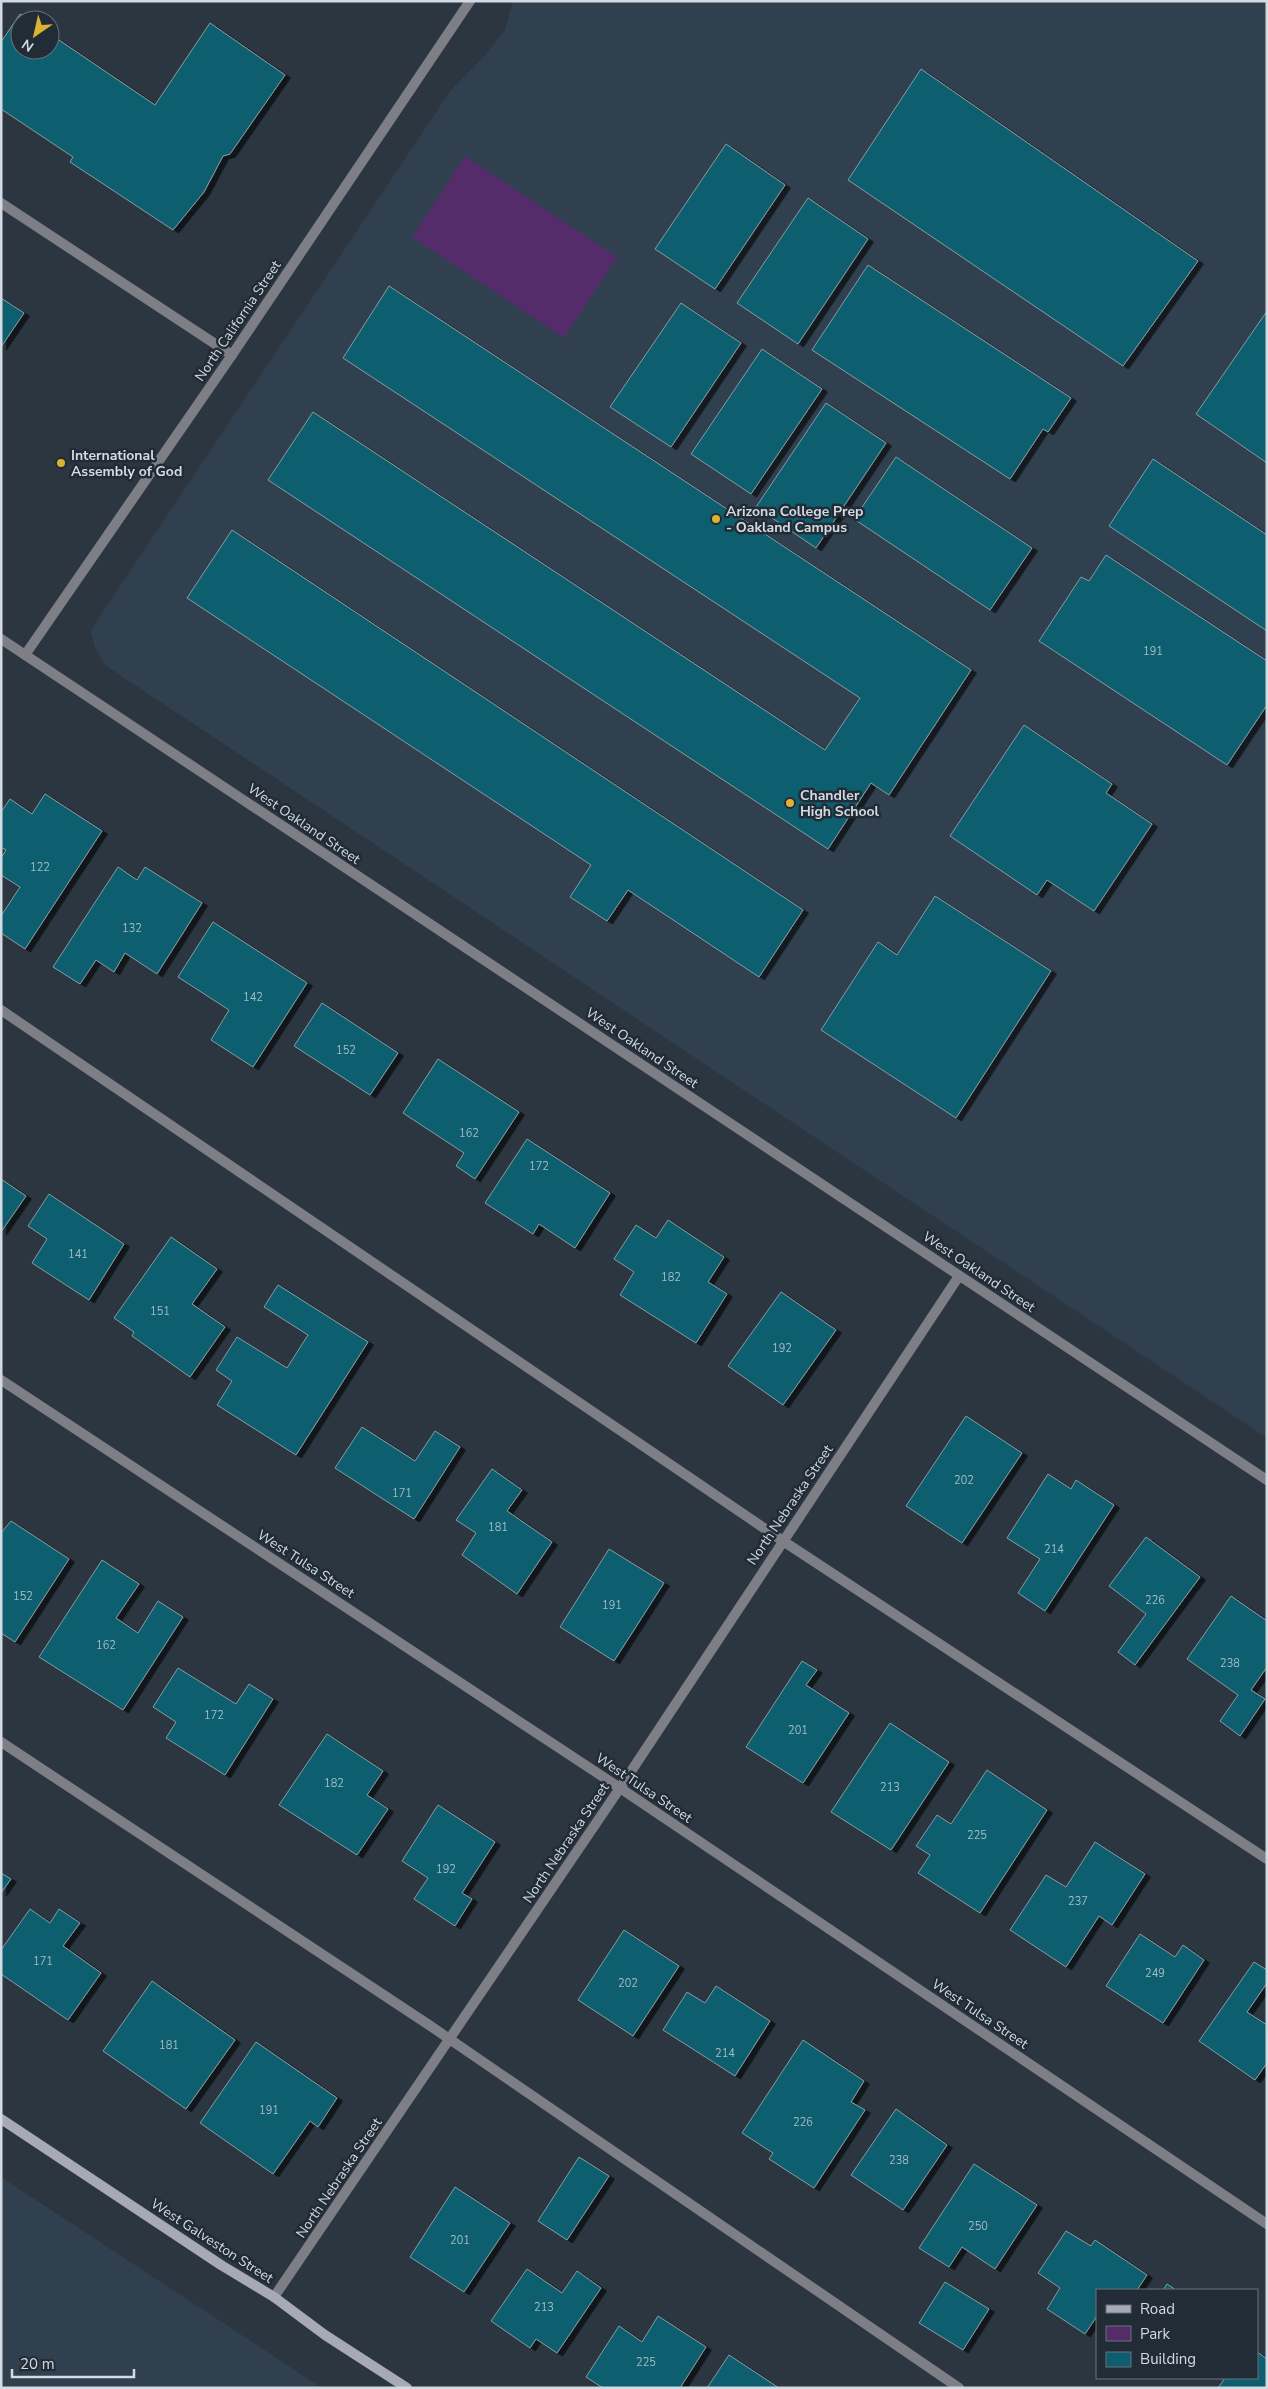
<svg xmlns="http://www.w3.org/2000/svg" width="1268" height="2389" font-family="'Nunito Sans',sans-serif">
<defs>
<filter id="shadow"><feDropShadow dx="5.5" dy="3" stdDeviation="0" flood-color="#0009"/></filter>
</defs>
<rect width="100%" height="100%" fill="#2b3640"/>
<g fill="#31404f">
<path d="M513,1H1267V1438L105,665L95,648L91,631L100,616L451,90L489,51L505,30Z"/>
<path d="M1,2177L322,2388H1Z"/>
</g>
<path fill="#542c6a" d="M465,156L617,257L564,338L412,237Z"/>
<g fill="#0f5e6f" stroke="#879ba0" filter="url(#shadow)">
<path d="M20,14L30,20H20V50H50V34L155,105L210,23L285,75L230,154L223,156L204,192L173,230L70,162L73,157L1,109V42Z"/>
<path d="M921,69L1198,261L1123,366L848,180Z"/>
<path d="M726,144L785,185L715,289L655,249Z"/>
<path d="M808,198L868,239L798,344L737,303Z"/>
<path d="M868,265L1071,398L1048,432L1043,429L1010,479L812,350Z"/>
<path d="M389,286L971,670L889,795L871,783L828,849L268,480L313,412L825,750L860,698L343,358Z"/>
<path d="M1,298L24,313L1,347Z"/>
<path d="M681,303L741,343L671,447L610,407Z"/>
<path d="M1267,311V463L1196,414Z"/>
<path d="M762,349L822,389L751,494L691,454Z"/>
<path d="M826,403L886,443L816,548L756,507Z"/>
<path d="M896,457L1032,548L990,610L854,519Z"/>
<path d="M1153,459L1267,535V631L1109,526Z"/>
<path d="M232,530L803,910L759,977L628,890L607,921L570,897L591,865L187,598Z"/>
<path d="M1106,555L1267,661V705L1227,765L1039,641L1081,577L1089,581Z"/>
<path d="M1024,725L1112,784L1106,793L1152,824L1094,911L1047,880L1037,895L950,836Z"/>
<path d="M45,794L102,831L25,949L1,933V916L20,887L1,875V858L6,850L1,847V812L10,799L32,814Z"/>
<path d="M118,867L137,880L145,867L202,903L157,974L125,953L114,972L96,960L80,984L53,967Z"/>
<path d="M935,896L1051,971L956,1118L821,1030L878,942L897,955Z"/>
<path d="M213,922L307,983L253,1067L211,1040L229,1010L178,977Z"/>
<path d="M322,1003L398,1053L370,1095L294,1046Z"/>
<path d="M438,1059L519,1112L475,1179L456,1166L464,1153L403,1113Z"/>
<path d="M527,1139L610,1193L575,1248L539,1224L533,1234L485,1203Z"/>
<path d="M1,1179L26,1196L1,1232Z"/>
<path d="M49,1194L124,1244L89,1300L32,1263L47,1239L28,1226Z"/>
<path d="M668,1220L724,1257L708,1282L727,1294L696,1343L620,1295L634,1272L614,1259L636,1225L656,1238Z"/>
<path d="M171,1237L217,1269L192,1304L225,1327L190,1377L132,1336L134,1332L114,1318Z"/>
<path d="M278,1285L368,1342L296,1455L217,1405L232,1381L216,1370L237,1337L287,1368L308,1335L264,1307Z"/>
<path d="M781,1292L836,1330L783,1405L728,1366Z"/>
<path d="M966,1416L1022,1453L962,1543L906,1506Z"/>
<path d="M362,1427L415,1461L435,1431L460,1447L414,1519L335,1468Z"/>
<path d="M492,1469L522,1490L507,1511L552,1542L517,1594L462,1555L476,1533L456,1520Z"/>
<path d="M1048,1474L1071,1489L1076,1480L1114,1505L1045,1611L1018,1593L1040,1559L1007,1538Z"/>
<path d="M11,1521L69,1559L15,1642L1,1633V1533Z"/>
<path d="M1146,1537L1200,1577L1135,1665L1118,1652L1146,1614L1109,1586Z"/>
<path d="M609,1549L664,1583L614,1661L560,1627Z"/>
<path d="M102,1560L139,1584L116,1618L138,1633L158,1601L183,1617L123,1710L39,1657Z"/>
<path d="M1231,1596L1267,1621V1667L1251,1690L1265,1699L1240,1736L1220,1721L1238,1695L1187,1659Z"/>
<path d="M802,1661L817,1670L806,1685L849,1713L803,1783L746,1747Z"/>
<path d="M178,1668L236,1704L249,1684L273,1699L225,1775L166,1738L176,1722L153,1707Z"/>
<path d="M890,1723L949,1762L891,1850L831,1812Z"/>
<path d="M327,1734L383,1771L367,1795L388,1809L357,1855L279,1805Z"/>
<path d="M987,1770L1047,1810L980,1913L918,1873L930,1855L916,1846L937,1815L951,1824Z"/>
<path d="M438,1805L495,1842L462,1893L472,1899L455,1926L414,1899L428,1878L402,1861Z"/>
<path d="M1095,1842L1145,1874L1112,1925L1099,1916L1066,1967L1010,1930L1046,1875L1066,1887Z"/>
<path d="M1,1873L11,1879L1,1893Z"/>
<path d="M30,1909L50,1923L59,1909L80,1923L63,1946L101,1973L68,2020L1,1974V1950Z"/>
<path d="M624,1930L679,1966L633,2036L578,2000Z"/>
<path d="M1140,1934L1175,1957L1183,1945L1204,1960L1163,2023L1106,1986Z"/>
<path d="M1254,1962L1267,1970V1983L1247,2012L1267,2025V2063L1255,2080L1199,2041Z"/>
<path d="M152,1981L235,2040L186,2109L103,2051Z"/>
<path d="M716,1986L770,2021L735,2076L663,2030L687,1992L705,2003Z"/>
<path d="M803,2040L864,2081L851,2102L865,2110L814,2188L769,2159L773,2153L742,2133Z"/>
<path d="M256,2042L337,2098L318,2127L310,2121L273,2174L200,2123Z"/>
<path d="M896,2109L947,2145L903,2210L851,2175Z"/>
<path d="M579,2157L609,2176L567,2240L538,2221Z"/>
<path d="M974,2164L1037,2205L995,2269L962,2247L949,2267L919,2248Z"/>
<path d="M455,2187L510,2223L464,2292L410,2257Z"/>
<path d="M1066,2231L1091,2246L1095,2240L1147,2275L1137,2290H1097V2316L1085,2334L1047,2309L1060,2288L1038,2273Z"/>
<path d="M527,2269L562,2293L577,2271L601,2288L557,2353L536,2339L530,2348L491,2321Z"/>
<path d="M945,2282L989,2309L963,2350L919,2323Z"/>
<path d="M1167,2284L1176,2290H1163Z"/>
<path d="M658,2316L706,2347L680,2388H603L586,2377L619,2326L642,2342Z"/>
<path d="M1257,2352L1267,2359V2388H1218L1225,2378H1257Z"/>
<path d="M729,2355L779,2388H707Z"/>
</g>
<g fill="none" stroke-linecap="round" stroke-linejoin="round">
<g stroke="#7e7f86" stroke-width="10">
<path d="M1,203L232,355"/>
<path d="M1,1010L783,1541L1267,1859"/>
<path d="M1,1742L429,2025L959,2388"/>
</g>
<g stroke="#7e7f86" stroke-width="10">
<path d="M1,639L1267,1480"/>
<path d="M25,655L232,355L470,1"/>
<path d="M1,1380L620,1788L1267,2224"/>
<path d="M274,2297L620,1788L959,1276"/>
</g>
<path stroke="#a7a9b4" stroke-width="10" d="M1,2119L221,2265L274,2297L325,2335L407,2388"/>
</g>
<g fill="#dcb233" stroke="#222c36" stroke-width="2">
<circle cx="61" cy="463" r="5"/>
<circle cx="716" cy="519" r="5"/>
<circle cx="790" cy="803" r="5"/>
</g>
<g text-anchor="middle" dominant-baseline="central" stroke-width="5" stroke-linejoin="round" paint-order="stroke">
<g font-size="11" fill="#a3bbc4">
<text x="1153" y="651">191</text>
<text x="40" y="867">122</text>
<text x="132" y="928">132</text>
<text x="253" y="997">142</text>
<text x="346" y="1050">152</text>
<text x="469" y="1133">162</text>
<text x="539" y="1166">172</text>
<text x="78" y="1254">141</text>
<text x="671" y="1277">182</text>
<text x="160" y="1311">151</text>
<text x="782" y="1348">192</text>
<text x="964" y="1480">202</text>
<text x="402" y="1493">171</text>
<text x="498" y="1527">181</text>
<text x="1054" y="1549">214</text>
<text x="23" y="1596">152</text>
<text x="1155" y="1600">226</text>
<text x="612" y="1605">191</text>
<text x="106" y="1645">162</text>
<text x="1230" y="1663">238</text>
<text x="214" y="1715">172</text>
<text x="798" y="1730">201</text>
<text x="334" y="1783">182</text>
<text x="890" y="1787">213</text>
<text x="977" y="1835">225</text>
<text x="446" y="1869">192</text>
<text x="1078" y="1901">237</text>
<text x="43" y="1961">171</text>
<text x="1155" y="1973">249</text>
<text x="628" y="1983">202</text>
<text x="169" y="2045">181</text>
<text x="725" y="2053">214</text>
<text x="269" y="2110">191</text>
<text x="803" y="2122">226</text>
<text x="899" y="2160">238</text>
<text x="978" y="2226">250</text>
<text x="460" y="2240">201</text>
<text x="544" y="2307">213</text>
<text x="646" y="2362">225</text>
</g>
<g font-size="14" fill="#d4dae1" stroke="#222c36">
<text transform="translate(238 321) rotate(-56)">North California Street</text>
<text transform="translate(304 824) rotate(34)">West Oakland Street</text>
<text transform="translate(642 1048) rotate(34)">West Oakland Street</text>
<text transform="translate(979 1272) rotate(34)">West Oakland Street</text>
<text transform="translate(790 1505) rotate(-56)">North Nebraska Street</text>
<text transform="translate(306 1564) rotate(33)">West Tulsa Street</text>
<text transform="translate(644 1788) rotate(34)">West Tulsa Street</text>
<text transform="translate(566 1843) rotate(-56)">North Nebraska Street</text>
<text transform="translate(980 2014) rotate(34)">West Tulsa Street</text>
<text transform="translate(339 2178) rotate(-56)">North Nebraska Street</text>
<text transform="translate(212 2241) rotate(33)">West Galveston Street</text>
</g>
<g font-size="14" font-weight="bold" fill="#d4dae1" stroke="#222c36" text-anchor="start">
<text x="71" y="455">International<tspan x="71" dy="16">Assembly of God</tspan></text>
<text x="726" y="511">Arizona College Prep<tspan x="726" dy="16">- Oakland Campus</tspan></text>
<text x="800" y="795">Chandler<tspan x="800" dy="16">High School</tspan></text>
</g>
</g>
<rect width="1268" height="2389" fill="none" stroke="#d4dae1" stroke-width="5"/>
<rect x="1096" y="2289" width="162" height="90" fill="#222c36" stroke="#69727a"/>
<rect x="1106" y="2305" width="25" height="8" fill="#a7a9b4" stroke="#69727a"/>
<text x="1140" y="2314" font-size="15" fill="#d4dae1">Road</text>
<rect x="1106" y="2326" width="25" height="15" fill="#542c6a" stroke="#69727a"/>
<text x="1140" y="2339" font-size="15" fill="#d4dae1">Park</text>
<rect x="1106" y="2352" width="25" height="15" fill="#0f5e6f" stroke="#69727a"/>
<text x="1140" y="2364" font-size="15" fill="#d4dae1">Building</text>
<g transform="translate(35 35) rotate(214)"><circle r="24" fill="#222c36" stroke="#69727a"/>
<path d="M0-4L9 19L0 12L-9 19Z" fill="#dcb233"/>
<text y="-8" font-size="14" font-weight="bold" text-anchor="middle" fill="#d4dae1">N</text>
</g>
<path d="M12 2369v8h122v-8" fill="none" stroke="#d4dae1" stroke-width="2.5"/>
<text x="20" y="2369" font-size="15" fill="#d4dae1" stroke="#222c36" stroke-width="4" paint-order="stroke">20 m</text>
</svg>
